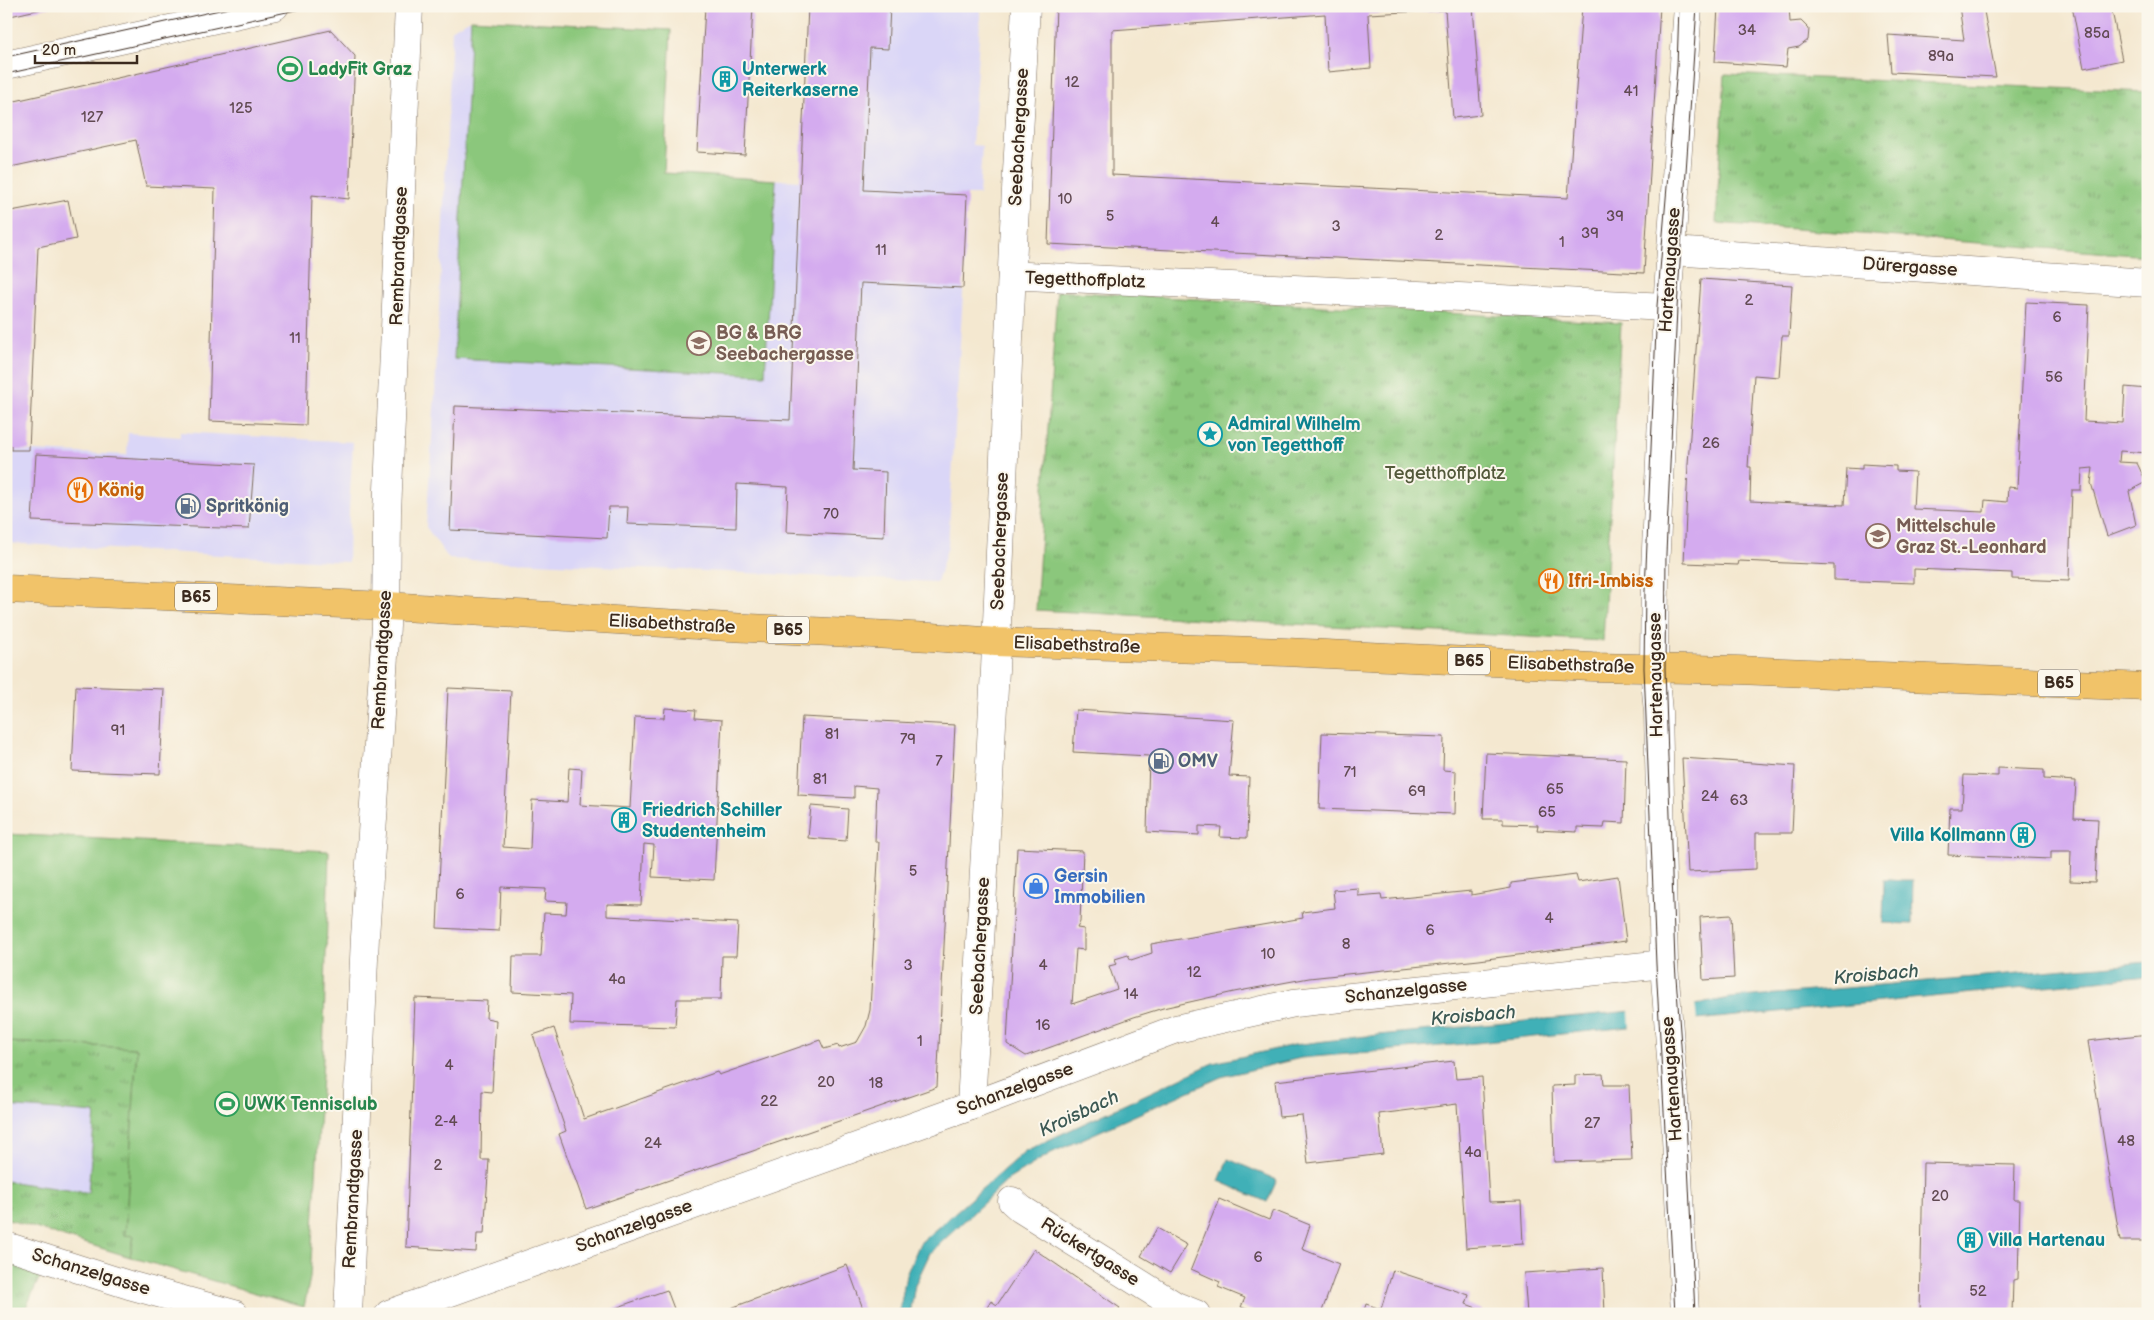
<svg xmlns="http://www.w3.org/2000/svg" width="2154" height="1320" font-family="'Balsamiq Sans',sans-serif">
<defs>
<pattern id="grass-tufts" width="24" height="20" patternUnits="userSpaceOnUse" patternTransform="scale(1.25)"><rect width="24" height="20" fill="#8bc77c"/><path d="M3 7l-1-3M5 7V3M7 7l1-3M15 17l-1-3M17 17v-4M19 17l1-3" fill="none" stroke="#73a265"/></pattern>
</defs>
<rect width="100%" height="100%" fill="#fbf7ec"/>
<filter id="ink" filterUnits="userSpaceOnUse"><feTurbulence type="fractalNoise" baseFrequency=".02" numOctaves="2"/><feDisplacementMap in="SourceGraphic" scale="10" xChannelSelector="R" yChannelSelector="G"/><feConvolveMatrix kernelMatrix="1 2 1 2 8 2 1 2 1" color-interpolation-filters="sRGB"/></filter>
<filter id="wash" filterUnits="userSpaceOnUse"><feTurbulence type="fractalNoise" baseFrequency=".0096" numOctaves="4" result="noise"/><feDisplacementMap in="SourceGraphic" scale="20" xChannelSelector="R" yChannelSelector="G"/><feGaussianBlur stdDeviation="1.12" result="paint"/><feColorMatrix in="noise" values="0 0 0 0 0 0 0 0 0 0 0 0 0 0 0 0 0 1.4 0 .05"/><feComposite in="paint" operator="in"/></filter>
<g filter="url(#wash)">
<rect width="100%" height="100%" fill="#f4e8d0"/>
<g fill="#dad6f7">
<path d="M808,6H981L972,145L982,146L979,195H967L963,293L948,546L937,582L449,559L426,527L435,394L452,29L471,19L671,30L664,173L800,181Z"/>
<path d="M6,404L11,450L127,455L128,433L180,437V432L353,442L349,510L348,562L6,543Z"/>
<path d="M6,1042L137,1048L130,1257L6,1219Z"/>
</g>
<g fill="url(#grass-tufts)" stroke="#63784d">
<path d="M1725,74L2148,92V256L1716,223Z"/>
<path d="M1057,291L1621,323L1603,641L1036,610Z"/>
<path d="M6,1042L137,1048L125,1235L134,1236L130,1257L6,1219V1181L88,1193L95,1113L6,1106Z"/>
<path d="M6,1259L43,1270L23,1314H6Z"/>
</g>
<g fill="#8bc77c" stroke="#63784d">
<path d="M471,19L671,30L664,173L776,180L765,375L454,359Z"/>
<path d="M6,834L329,851L323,1059L310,1278L304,1307L130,1257L134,1236L125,1235L137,1048L6,1042Z"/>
</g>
<g fill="#3fb0b7" stroke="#3d6d6a">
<path d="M1884,880H1913L1912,924L1883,923Z"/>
<path d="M2148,962V976L1696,1020L1476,1043L1301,1058L1221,1077L1051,1153L1009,1179L930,1253L915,1285L910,1314H899L906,1275L920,1243L1025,1151L1213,1063L1294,1045L1357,1037L1695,1005L1730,998Z"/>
<path d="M1228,1159L1277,1180L1267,1202L1219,1181Z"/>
</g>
<path fill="#f4e8d0" d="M1695,1003L1697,1022L1630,1030L1629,1008Z"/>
<g id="blocks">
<g fill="#d4abef">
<path d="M6,6H50V7L6,17Z"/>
<path d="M705,6H753L745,155L697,152Z"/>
<path d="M808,6H890L888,49L870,48L864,190L967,195L963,288L861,283L853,470L886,472L884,537L786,532L788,487L737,484L736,528L627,524L628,507H609L607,538L450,530L455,406L790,420Z"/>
<path d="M1056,6H1473L1481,115L1453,118L1445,10L1368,14L1371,68L1328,72L1325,14L1112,30V175L1568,198L1582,6H1660L1644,273L1048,244Z"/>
<path d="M1718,6H1789L1790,22L1801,21L1809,29L1808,40L1799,47L1788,49L1786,67L1715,62Z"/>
<path d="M1959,6H1983L1996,77L1891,72L1888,35L1964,40Z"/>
<path d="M2072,6H2111L2122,60L2084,68Z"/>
<path d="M331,30L355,56L349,199L312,195L306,425L209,421L215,189L146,186L136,140L6,168V103Z"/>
<path d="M68,200L76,239L38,247L29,450H11V445H6V212Z"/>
<path d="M1701,279L1792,285L1789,336H1782L1779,377L1754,375L1748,467H1751L1750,501L1844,505L1846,468L1862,469V464L1896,466V471L1915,472L1913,509L1984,512L1985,500L2007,502L2008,487L2017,488L2026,302L2089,305L2084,421L2123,423L2125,387L2148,389V453L2120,451L2119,462L2137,463L2146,482L2129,491L2136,525L2107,536L2091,483L2093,468L2082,469L2081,490H2072L2069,581L2012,579V573L1914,569V583L1834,580V565L1739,561L1738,565L1684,563L1688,464Z"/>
<path d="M36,454L254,465L249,529L32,521Z"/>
<path d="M76,686L164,689L160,774L72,771Z"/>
<path d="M448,688L511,691L503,847L530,849L532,800L567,802L569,768L582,769L580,805L630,808L635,717L664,718L665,708L696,710L695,718L722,720L714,880L652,877L654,845L644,844L641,905L607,904V916L738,923L736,956H722L721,999H677L675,1027L570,1024L571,995L512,992L513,956H541L544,913L566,914L567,902L545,901L546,889L501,887L499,931L437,928Z"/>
<path d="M1076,710L1234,720L1229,776L1249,777L1247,838L1220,837L1221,827L1199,826V835L1147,832L1149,756L1073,752Z"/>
<path d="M802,717L955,725L937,1087L586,1209L559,1134L566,1131L533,1035L554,1028L584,1119L717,1072L719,1075L820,1040L824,1049L838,1045L839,1048L857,1042L866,1026L870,1010L879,842H875L877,788L854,786V798L798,795Z"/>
<path d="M1322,733L1444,737L1443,770L1456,771L1455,814L1319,809Z"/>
<path d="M1486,753L1626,759L1624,823L1605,822L1604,828L1577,827V832L1537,830L1538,825L1503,824V819H1483Z"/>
<path d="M1682,758L1795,766L1792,833H1756V869L1688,872Z"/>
<path d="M1998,768L2044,770V779L2076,781L2074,818L2098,819L2095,882L2070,881L2071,851H2051V859L1948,855L1950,808H1962L1964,775L1998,776Z"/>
<path d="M811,806L848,809L846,841L808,838Z"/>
<path d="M1017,848L1083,851L1080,922L1077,928L1084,929V950L1076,949L1072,1004L1117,989L1109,966L1117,964L1115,959L1128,955L1131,960L1152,953L1151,944L1303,918L1302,912L1335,908L1333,890L1358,888V896L1381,894L1382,900L1471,891V895L1511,888V883L1576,875L1578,882L1618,876L1626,941L1479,960L1309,978L1234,992L1163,1008L1134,1017L1026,1056L1007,1044Z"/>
<path d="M1731,915L1734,978L1703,980L1700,917Z"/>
<path d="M415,998L487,1001L486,1018L496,1020L492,1092L482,1091L481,1160H489L484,1234H477L476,1252L406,1247Z"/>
<path d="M2148,1034V1241H2120L2088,1041Z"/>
<path d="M1454,1061L1456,1079L1482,1077L1489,1202L1521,1201L1523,1244L1466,1248L1457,1104L1379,1114L1383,1154L1308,1163L1302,1115L1279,1117L1275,1081Z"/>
<path d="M1603,1074L1604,1085H1629L1632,1160L1554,1162L1552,1086L1575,1085V1075Z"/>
<path d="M1923,1163L2015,1165L2014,1200H2020L2018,1279L2013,1280L2012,1314H1920Z"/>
<path d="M1219,1199L1269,1220L1273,1210L1310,1225L1302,1249L1339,1264L1321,1314H1261L1241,1307L1245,1298L1218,1287L1220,1282L1191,1269Z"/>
<path d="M1157,1228L1187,1245L1170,1273L1141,1256Z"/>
<path d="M1034,1249L1120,1308L1116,1314H983L991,1301L997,1305Z"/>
<path d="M847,1265L865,1314H723V1311Z"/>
<path d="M1603,1268L1605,1314H1527L1524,1273Z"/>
<path d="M1393,1270L1469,1295L1466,1304L1482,1310L1481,1314H1363L1366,1304L1381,1309Z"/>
<path d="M667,1290L676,1314H600L629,1303Z"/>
</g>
</g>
</g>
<g filter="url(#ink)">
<use href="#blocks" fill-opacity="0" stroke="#7c6c5c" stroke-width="1"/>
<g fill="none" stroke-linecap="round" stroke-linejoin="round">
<defs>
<g id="minor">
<path d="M1672,251L2148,283"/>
<path d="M1012,277L1027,276L1667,307"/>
<path d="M971,1106L995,670L1013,245L1026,6"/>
<path d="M1012,1201L1021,1209L1176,1306L1196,1314"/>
<path d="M6,1246L129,1285L234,1314"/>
<path d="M348,1314L365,937L386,626L387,513L409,6"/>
<path d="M389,1314L971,1106L1176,1029L1294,1003L1664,964"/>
<path d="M1685,1314L1674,1098L1664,964L1658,712L1654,668L1655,571L1667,307L1688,6"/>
</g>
<path id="tertiary" d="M6,65L275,6"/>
<path id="primary" d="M6,589L387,606L729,627L931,637L996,642L1285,652L1592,667L1738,670L2148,687"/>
</defs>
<use href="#minor" stroke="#7c6c5c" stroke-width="29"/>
<use href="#tertiary" stroke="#7c6c5c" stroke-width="29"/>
<use href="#primary" stroke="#7c6c5c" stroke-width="29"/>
<use href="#minor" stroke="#fff" stroke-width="28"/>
<use href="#tertiary" stroke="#fff" stroke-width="28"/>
<use href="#primary" stroke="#f1c369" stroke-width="28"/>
<g stroke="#3b2a1e" stroke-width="1">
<path d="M6,57L238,6"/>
<path d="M6,74L314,6"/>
<path d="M1675,1314L1656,964L1644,668L1645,591L1657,306L1677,67L1679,6"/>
<path d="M1695,1314L1685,1099L1675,963L1665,669L1666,554L1677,308L1697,6"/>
</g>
</g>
</g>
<defs>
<symbol id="stadium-ring" viewBox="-11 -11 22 22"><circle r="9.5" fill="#fbf7ec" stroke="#2e9e5b" stroke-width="1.5"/><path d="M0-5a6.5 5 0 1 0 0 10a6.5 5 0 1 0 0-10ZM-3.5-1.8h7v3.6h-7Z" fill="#2e9e5b"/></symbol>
<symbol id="building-ring" viewBox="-11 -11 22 22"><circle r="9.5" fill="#fbf7ec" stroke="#0f9aa8" stroke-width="1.5"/><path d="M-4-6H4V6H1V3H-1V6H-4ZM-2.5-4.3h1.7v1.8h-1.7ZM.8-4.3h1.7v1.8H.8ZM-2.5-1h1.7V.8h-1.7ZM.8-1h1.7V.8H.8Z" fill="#0f9aa8"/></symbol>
<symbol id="school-ring" viewBox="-11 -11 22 22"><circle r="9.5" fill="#fbf7ec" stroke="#8d6e63" stroke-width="1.5"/><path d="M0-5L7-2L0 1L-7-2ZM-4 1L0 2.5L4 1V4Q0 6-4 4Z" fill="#8d6e63"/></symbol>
<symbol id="sight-ring" viewBox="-11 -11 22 22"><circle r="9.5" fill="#fbf7ec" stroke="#0f9aa8" stroke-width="1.5"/><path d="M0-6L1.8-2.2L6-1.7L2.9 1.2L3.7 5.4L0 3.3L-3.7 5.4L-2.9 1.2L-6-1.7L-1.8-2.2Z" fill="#0f9aa8"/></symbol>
<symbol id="restaurant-ring" viewBox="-11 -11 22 22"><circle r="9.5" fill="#fbf7ec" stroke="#e8710a" stroke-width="1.5"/><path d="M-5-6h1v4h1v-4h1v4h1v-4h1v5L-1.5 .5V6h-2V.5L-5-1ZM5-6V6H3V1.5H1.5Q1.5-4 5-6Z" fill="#e8710a"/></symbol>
<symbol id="fuel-ring" viewBox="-11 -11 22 22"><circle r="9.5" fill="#fbf7ec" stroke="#5c6f8a" stroke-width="1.5"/><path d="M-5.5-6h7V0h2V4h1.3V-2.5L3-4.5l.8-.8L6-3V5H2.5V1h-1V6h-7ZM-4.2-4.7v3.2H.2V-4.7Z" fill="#5c6f8a"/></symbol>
<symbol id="shop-ring" viewBox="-11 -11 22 22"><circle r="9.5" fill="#fbf7ec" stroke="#3f7fe0" stroke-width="1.5"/><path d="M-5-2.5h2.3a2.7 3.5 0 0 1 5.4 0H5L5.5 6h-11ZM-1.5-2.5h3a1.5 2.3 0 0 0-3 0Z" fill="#3f7fe0"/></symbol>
</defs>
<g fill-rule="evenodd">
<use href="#stadium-ring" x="276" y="55" width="28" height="28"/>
<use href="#building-ring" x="711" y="65" width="28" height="28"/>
<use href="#school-ring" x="685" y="329" width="28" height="28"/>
<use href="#sight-ring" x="1196" y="420" width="28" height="28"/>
<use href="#restaurant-ring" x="66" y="476" width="28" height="28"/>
<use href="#fuel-ring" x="174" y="492" width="28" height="28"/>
<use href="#school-ring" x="1864" y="522" width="28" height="28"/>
<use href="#restaurant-ring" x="1537" y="567" width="28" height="28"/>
<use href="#fuel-ring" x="1147" y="747" width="28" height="28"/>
<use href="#building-ring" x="610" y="806" width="28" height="28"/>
<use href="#building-ring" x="2009" y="821" width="28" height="28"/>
<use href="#shop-ring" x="1022" y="872" width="28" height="28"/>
<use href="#stadium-ring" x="213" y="1090" width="28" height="28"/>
<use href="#building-ring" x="1956" y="1226" width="28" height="28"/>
</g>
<g text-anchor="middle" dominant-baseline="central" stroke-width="4" stroke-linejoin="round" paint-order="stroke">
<g font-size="15" fill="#614a52">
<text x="1747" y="30">34</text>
<text x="2097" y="33">85a</text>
<text x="1941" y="56">89a</text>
<text x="1072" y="82">12</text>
<text x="1631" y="91">41</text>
<text x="241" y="108">125</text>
<text x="92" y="117">127</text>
<text x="1065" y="199">10</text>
<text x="1110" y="216">5</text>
<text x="1615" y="216">39</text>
<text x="1215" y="222">4</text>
<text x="1336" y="226">3</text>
<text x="1590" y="233">39</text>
<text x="1439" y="235">2</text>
<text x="1562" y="242">1</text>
<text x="881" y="250">11</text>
<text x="1749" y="300">2</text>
<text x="2057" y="317">6</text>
<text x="295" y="338">11</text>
<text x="2054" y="377">56</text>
<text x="1711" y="443">26</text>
<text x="831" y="514">70</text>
<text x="118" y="730">91</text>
<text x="832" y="734">81</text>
<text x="908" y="739">79</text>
<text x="939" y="761">7</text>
<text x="1350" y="772">71</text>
<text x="820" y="779">81</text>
<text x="1555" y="789">65</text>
<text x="1417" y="791">69</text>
<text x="1710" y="796">24</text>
<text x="1739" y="800">63</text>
<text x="1547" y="812">65</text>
<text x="913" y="871">5</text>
<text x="460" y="894">6</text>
<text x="1549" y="918">4</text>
<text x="1430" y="930">6</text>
<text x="1346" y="944">8</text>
<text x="1268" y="954">10</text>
<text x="908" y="965">3</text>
<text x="1043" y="965">4</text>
<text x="1194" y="972">12</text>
<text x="617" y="979">4a</text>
<text x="1131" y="994">14</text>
<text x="1043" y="1025">16</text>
<text x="920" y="1041">1</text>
<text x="449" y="1065">4</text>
<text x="826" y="1082">20</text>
<text x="876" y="1083">18</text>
<text x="769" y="1101">22</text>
<text x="446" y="1121">2-4</text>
<text x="1592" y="1123">27</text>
<text x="2126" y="1141">48</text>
<text x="653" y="1143">24</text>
<text x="1473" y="1152">4a</text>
<text x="438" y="1165">2</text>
<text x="1940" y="1196">20</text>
<text x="1258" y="1257">6</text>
<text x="1978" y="1291">52</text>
</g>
<g fill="#fbf7ec" stroke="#75685c" stroke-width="1">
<rect x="175" y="583.5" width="42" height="27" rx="4"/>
<rect x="767" y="616.5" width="42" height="27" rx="4"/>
<rect x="1448" y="647.5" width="42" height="27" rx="4"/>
<rect x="2038" y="669.5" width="42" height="27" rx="4"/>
</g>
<g font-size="16" font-weight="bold" fill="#3b2a1e">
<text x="196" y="597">B65</text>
<text x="788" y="630">B65</text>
<text x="1469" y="661">B65</text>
<text x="2059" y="683">B65</text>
</g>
<g font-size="18" font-weight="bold" fill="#27864d" stroke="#fbf7ec" text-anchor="start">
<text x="308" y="69">LadyFit Graz</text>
<text x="244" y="1104">UWK Tennisclub</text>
</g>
<g font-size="18" font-weight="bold" fill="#0d838f" stroke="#fbf7ec" text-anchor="start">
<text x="742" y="69">Unterwerk<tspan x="742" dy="21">Reiterkaserne</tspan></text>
<text x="1228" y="424">Admiral Wilhelm<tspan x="1228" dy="21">von Tegetthoff</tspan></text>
<text x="642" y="810">Friedrich Schiller<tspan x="642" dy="21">Studentenheim</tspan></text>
<text x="2006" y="835" text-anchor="end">Villa Kollmann</text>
<text x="1988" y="1240">Villa Hartenau</text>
</g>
<g font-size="18" fill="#3b2a1e" stroke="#fbf7ec">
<text transform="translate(1019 137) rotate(-87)">Seebachergasse</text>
<text transform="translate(399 256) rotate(-88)">Rembrandtgasse</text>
<text transform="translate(1910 267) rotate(4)">Dürergasse</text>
<text transform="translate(1670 270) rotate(-86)">Hartenaugasse</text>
<text transform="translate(1085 280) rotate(2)">Tegetthoffplatz</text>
<text transform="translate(1000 541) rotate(-88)">Seebachergasse</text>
<text transform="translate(672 624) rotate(3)">Elisabethstraße</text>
<text transform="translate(1077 645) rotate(2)">Elisabethstraße</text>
<text transform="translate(382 660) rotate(-87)">Rembrandtgasse</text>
<text transform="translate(1571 665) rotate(2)">Elisabethstraße</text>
<text transform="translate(1656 675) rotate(-91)">Hartenaugasse</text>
<text transform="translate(980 946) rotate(-87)">Seebachergasse</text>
<text transform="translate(1406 991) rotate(-6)">Schanzelgasse</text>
<text transform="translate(1672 1079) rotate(-94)">Hartenaugasse</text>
<text transform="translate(1015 1089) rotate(-20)">Schanzelgasse</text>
<text transform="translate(353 1199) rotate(-87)">Rembrandtgasse</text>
<text transform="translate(634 1226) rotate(-20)">Schanzelgasse</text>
<text transform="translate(1090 1252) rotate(32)">Rückertgasse</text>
<text transform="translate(91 1272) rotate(17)">Schanzelgasse</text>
</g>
<g font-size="18" font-weight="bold" fill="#785e54" stroke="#fbf7ec" text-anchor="start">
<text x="716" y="333">BG &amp; BRG<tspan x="716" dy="21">Seebachergasse</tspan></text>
<text x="1896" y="526">Mittelschule<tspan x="1896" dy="21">Graz St.-Leonhard</tspan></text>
</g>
<g font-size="18" fill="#53593a" stroke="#fbf7ec">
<text x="1445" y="473">Tegetthoffplatz</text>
</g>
<g font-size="18" font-weight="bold" fill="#c56008" stroke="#fbf7ec" text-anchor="start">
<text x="98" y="490">König</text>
<text x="1568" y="581">Ifri-Imbiss</text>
</g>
<g font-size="18" font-weight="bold" fill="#4e5e75" stroke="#fbf7ec" text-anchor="start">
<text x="206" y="506">Spritkönig</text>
<text x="1178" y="761">OMV</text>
</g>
<g font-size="18" font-weight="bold" fill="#366cbe" stroke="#fbf7ec" text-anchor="start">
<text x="1054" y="876">Gersin<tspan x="1054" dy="21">Immobilien</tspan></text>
</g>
<g font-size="19" font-style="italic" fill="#3c5954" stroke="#fbf7ec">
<text transform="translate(1876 975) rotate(-5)">Kroisbach</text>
<text transform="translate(1473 1016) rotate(-5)">Kroisbach</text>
<text transform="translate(1079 1114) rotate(-25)">Kroisbach</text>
</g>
</g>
<rect width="2154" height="1320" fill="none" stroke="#fbf7ec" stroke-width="25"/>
<path d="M35 55v8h102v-8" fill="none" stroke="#3b2a1e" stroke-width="2.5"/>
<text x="42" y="55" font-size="15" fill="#3b2a1e" stroke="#fbf7ec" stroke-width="4" paint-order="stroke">20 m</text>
</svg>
